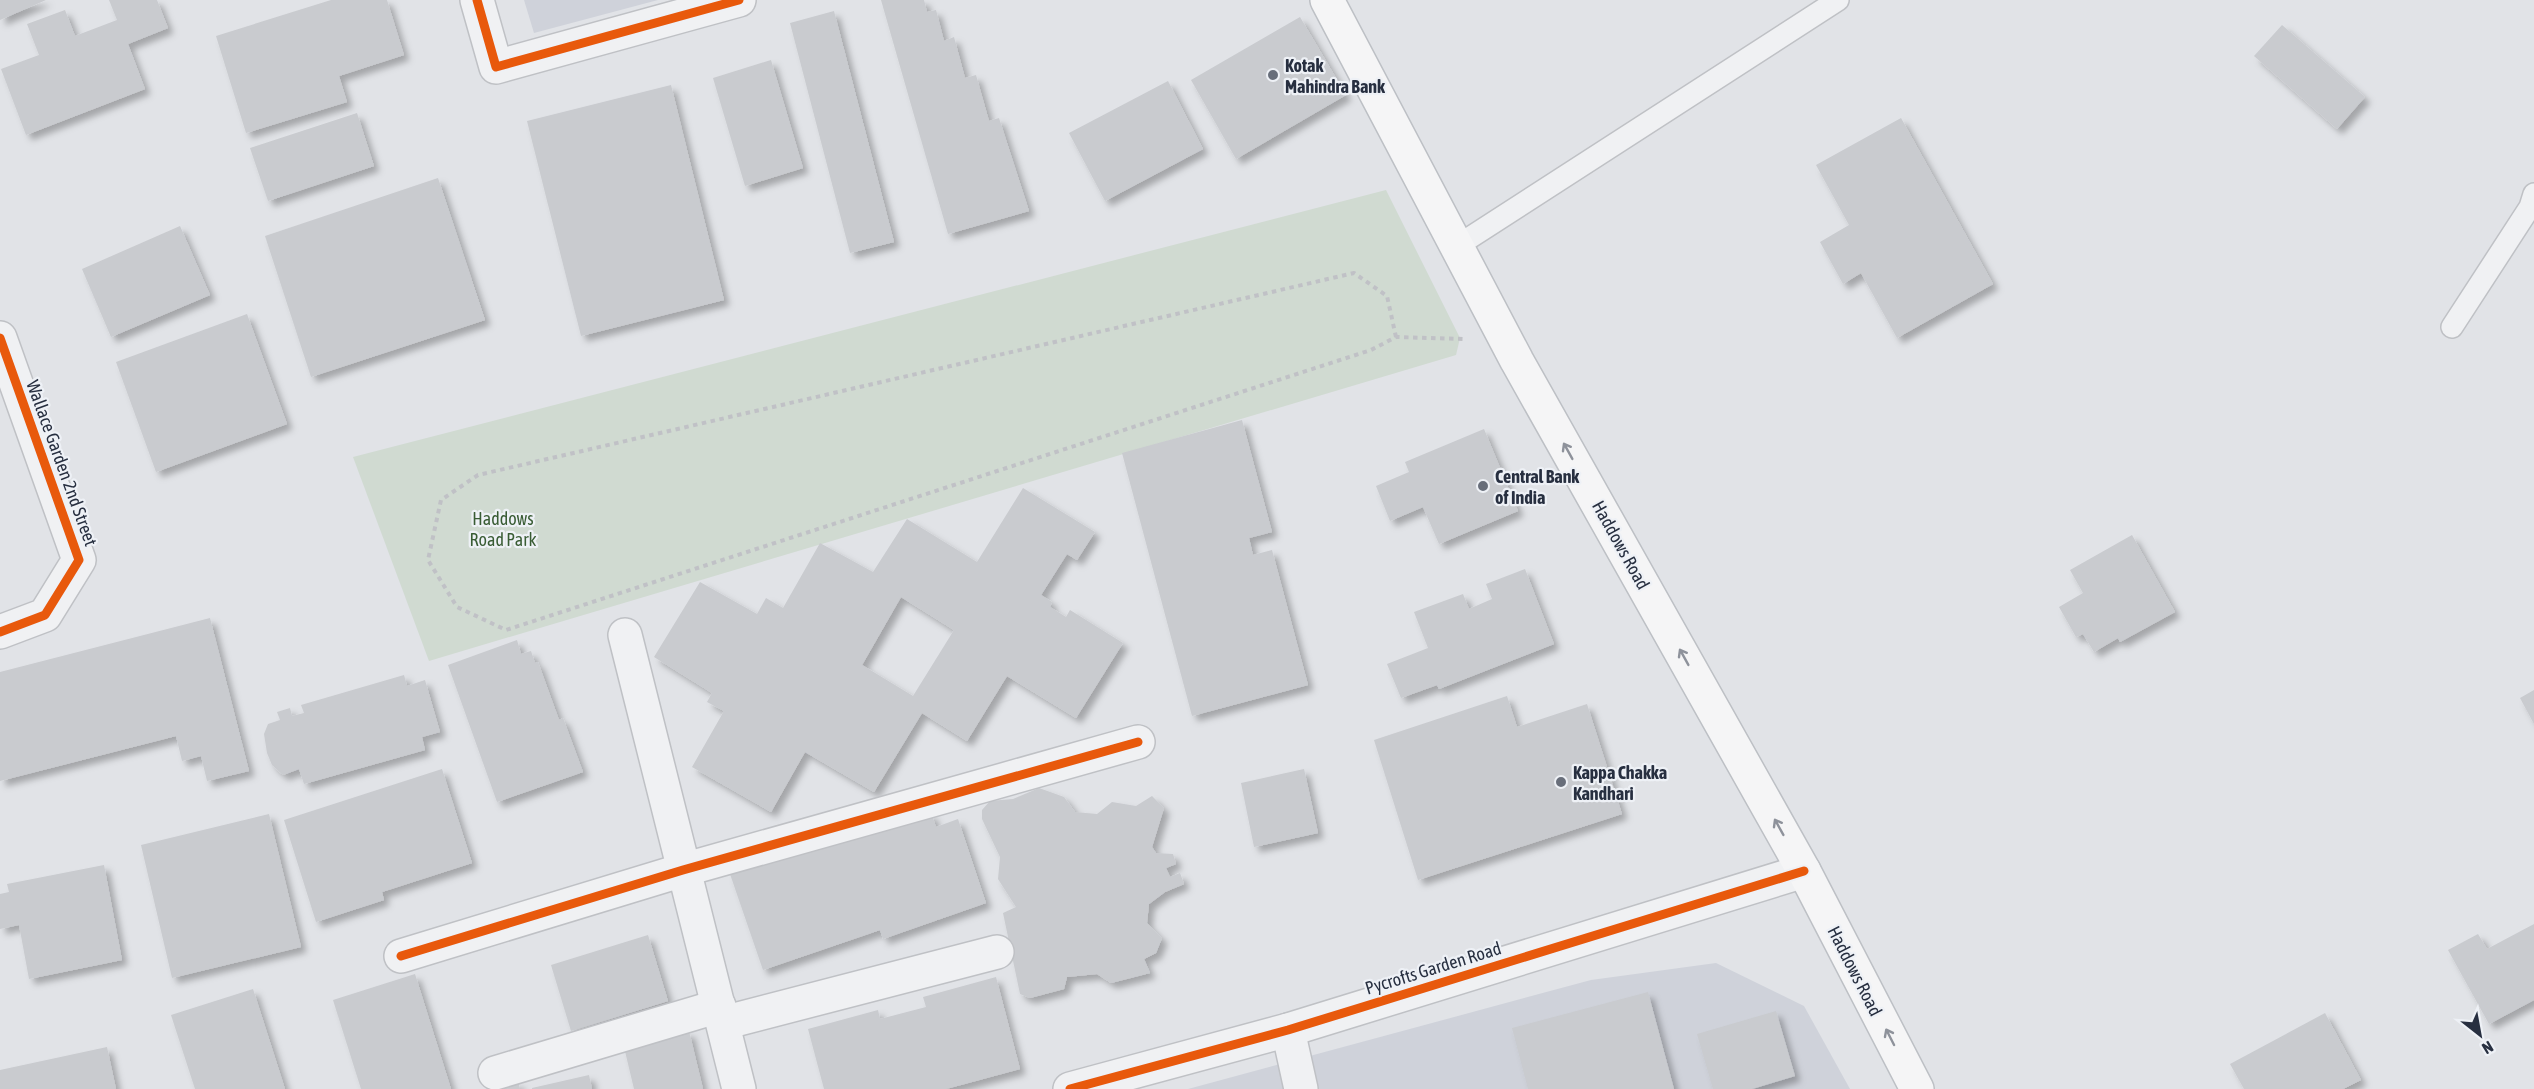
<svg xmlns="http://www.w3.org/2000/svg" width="2534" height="1089" font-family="'Asap Condensed',sans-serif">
<defs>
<filter id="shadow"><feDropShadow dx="5.5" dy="5.5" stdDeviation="3" flood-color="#0004"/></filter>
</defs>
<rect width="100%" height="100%" fill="#e1e3e7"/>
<g fill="#cfd2da">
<path d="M524,0H658L534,33Z"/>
<path d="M1716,963L1804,1006L1850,1089H1188L1591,980Z"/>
</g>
<path fill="#d0dad1" d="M1386,190L1460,338L1456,355L429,661L353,457Z"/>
<g fill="#c9cbcf" fill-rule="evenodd" filter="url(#shadow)">
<path d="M0,0H46L0,20Z"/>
<path d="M109,0H157L168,28L128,44L145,89L26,135L1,69L39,55L27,24L65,10L75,36L117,20Z"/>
<path d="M331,0H387L404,55L339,76L347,102L246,133L216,36Z"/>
<path d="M881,0H924L927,12L936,10L944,41L954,37L965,78L976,75L989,121L999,118L1029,211L948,234Z"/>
<path d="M834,11L894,242L850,253L790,23Z"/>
<path d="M1300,17L1346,95L1236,159L1191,80Z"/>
<path d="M2282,25L2365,97L2337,129L2254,56Z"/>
<path d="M771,60L803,168L745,186L713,78Z"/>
<path d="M1168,81L1203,149L1105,201L1069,133Z"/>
<path d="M671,85L724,300L581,336L527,121Z"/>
<path d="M357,113L374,166L268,201L250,148Z"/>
<path d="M1901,118L1993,284L1897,338L1861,273L1843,284L1820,242L1849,225L1816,165Z"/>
<path d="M438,178L485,320L311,377L265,236Z"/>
<path d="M180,226L210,295L111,337L82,269Z"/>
<path d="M247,314L287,424L156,472L116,362Z"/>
<path d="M1242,420L1272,532L1249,538L1253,555L1272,550L1308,685L1192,716L1122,453Z"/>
<path d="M1484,429L1518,511L1439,544L1423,507L1390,521L1376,486L1409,472L1405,462Z"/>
<path d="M1023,488L1095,532L1077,560L1067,554L1041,595L1052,602L1050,607L1066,617L1070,610L1123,643L1076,718L1007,676L967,741L922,713L874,792L805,752L771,812L692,767L724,711L707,702L712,693L654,657L700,582L757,614L766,598L783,608L820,543L873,572L907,519L977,562ZM901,597L954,630L913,696L862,665Z"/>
<path d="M2132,535L2175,612L2120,642L2118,638L2094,652L2083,634L2076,637L2059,607L2083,593L2070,570Z"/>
<path d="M1525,569L1554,644L1439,689L1437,685L1401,698L1387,664L1428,648L1414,612L1463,594L1469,609L1492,599L1486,584Z"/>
<path d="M210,618L249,771L207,781L201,756L182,761L176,736L0,781V672Z"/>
<path d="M517,640L521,654L531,651L535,663L538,662L559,720L563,718L583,772L497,802L448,665Z"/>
<path d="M404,675L407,686L425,680L440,732L422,737L425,750L304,784L299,769L283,775L272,765L267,753L264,734L268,724L280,720L277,712L290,708L292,716L304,713L301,705Z"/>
<path d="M2534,690V724L2520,698Z"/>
<path d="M1507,696L1517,727L1587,704L1622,814L1418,880L1374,740Z"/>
<path d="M442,769L472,863L382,892L384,900L316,922L284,820Z"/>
<path d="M1304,769L1318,833L1254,847L1241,783Z"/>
<path d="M1039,788L1064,797L1075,812L1097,814L1112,802L1136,806L1152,796L1164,808L1152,847L1156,853L1173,854L1176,864L1166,868L1170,877L1180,873L1184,884L1165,892L1149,904L1147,923L1162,938L1156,953L1144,959L1150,973L1111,983L1097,974L1067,977L1064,989L1030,998L1020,994L1003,913L1016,907L998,879L1000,857L982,819V810L990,801L1013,799Z"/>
<path d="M931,813L936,827L958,819L986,903L883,939L880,930L763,970L730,874Z"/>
<path d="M269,814L301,947L172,978L141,845Z"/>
<path d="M104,865L122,960L29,979L19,925L0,929V894L9,892L7,884Z"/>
<path d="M2534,924V1000L2489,1024L2448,950L2478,934L2487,949Z"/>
<path d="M648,935L668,1001L571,1031L551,965Z"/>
<path d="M415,974L451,1089H361L333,1000Z"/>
<path d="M996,977L1020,1069L946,1089H824L808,1029L878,1010L880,1019L926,1007L923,997Z"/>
<path d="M253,989L285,1089H195L171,1015Z"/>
<path d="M1648,992L1674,1089H1528L1512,1028Z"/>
<path d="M1776,1011L1795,1076L1752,1089H1713L1697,1034Z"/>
<path d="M2325,1013L2361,1080L2343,1089H2244L2230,1064Z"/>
<path d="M689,1031L703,1089H634L624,1047Z"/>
<path d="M107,1047L116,1089H0V1070Z"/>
<path d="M589,1075L592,1089H532V1088Z"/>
<path d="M518,1082L520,1089H492Z"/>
</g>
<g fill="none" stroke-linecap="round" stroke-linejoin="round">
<defs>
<g id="service">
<path d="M1457,246L1838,0"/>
<path d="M2452,327L2530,207L2534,194"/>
</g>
<g id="minor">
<path d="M477,0L496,67L739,0"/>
<path d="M0,338L79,560L45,615L0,632"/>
<path d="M625,635L739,1089"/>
<path d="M401,956L683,870L1138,742"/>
<path d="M723,1023L997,952"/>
<path d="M1288,1030L1301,1089"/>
<path d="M495,1073L719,1006"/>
<path d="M1070,1089L1288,1030L1804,871"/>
</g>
<path id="primary" d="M1327,0L1517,361L1804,871L1917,1089"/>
</defs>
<use href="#service" stroke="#bfc1c5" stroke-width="24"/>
<use href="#minor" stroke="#bfc1c5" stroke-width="36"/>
<use href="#primary" stroke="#bdc0c5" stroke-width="36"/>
<path stroke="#c0c1c6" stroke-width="4" stroke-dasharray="4.5 4.5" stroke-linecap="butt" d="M1396,337L1387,296L1354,273L478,475L441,500L428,560L457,607L506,630L1371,350L1396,337L1463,339"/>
<use href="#service" stroke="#f0f1f3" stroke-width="21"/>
<use href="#minor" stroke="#f0f1f3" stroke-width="33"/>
<use href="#primary" stroke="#f5f5f6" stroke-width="33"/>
<defs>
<g id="cycleway">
<path d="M477,0L496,67L739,0"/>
<path d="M0,338L79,560L45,615L0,632"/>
<path d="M401,956L683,870L1138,742"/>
<path d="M1070,1089L1288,1030L1804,871"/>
</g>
</defs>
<use href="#cycleway" stroke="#eef1f6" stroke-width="13"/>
<use href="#cycleway" stroke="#e8590c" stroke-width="9"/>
</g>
<defs><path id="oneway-shaft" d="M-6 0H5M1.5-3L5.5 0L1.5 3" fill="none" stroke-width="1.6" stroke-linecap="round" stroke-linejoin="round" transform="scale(1.5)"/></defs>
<g stroke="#8e929b">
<use href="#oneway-shaft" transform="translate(1568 451) rotate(-119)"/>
<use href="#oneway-shaft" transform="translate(1684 657) rotate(-119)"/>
<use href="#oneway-shaft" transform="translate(1779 827) rotate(-119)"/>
<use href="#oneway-shaft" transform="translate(1890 1037) rotate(-117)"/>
</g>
<g fill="#686e7a" stroke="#eef1f6" stroke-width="2">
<circle cx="1273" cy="75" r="6"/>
<circle cx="1483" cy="486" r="6"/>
<circle cx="1561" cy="782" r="6"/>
</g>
<g text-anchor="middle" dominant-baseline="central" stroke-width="4.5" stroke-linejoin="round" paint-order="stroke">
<g font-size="18" font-weight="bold" fill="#272f40" stroke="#eef1f6" text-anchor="start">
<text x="1285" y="65">Kotak<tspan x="1285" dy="21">Mahindra Bank</tspan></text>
<text x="1495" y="476">Central Bank<tspan x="1495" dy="21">of India</tspan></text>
<text x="1573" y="772">Kappa Chakka<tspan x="1573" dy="21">Kandhari</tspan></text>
</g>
<g font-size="18" fill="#272f40" stroke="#eef1f6">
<text transform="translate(62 463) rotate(70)">Wallace Garden 2nd Street</text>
<text transform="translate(1621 545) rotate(61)">Haddows Road</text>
<text transform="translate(1433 968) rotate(-17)">Pycrofts Garden Road</text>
<text transform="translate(1855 971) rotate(63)">Haddows Road</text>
</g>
<g font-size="18" fill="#395c34" stroke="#eef1f6">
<text x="503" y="518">Haddows<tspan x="503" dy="21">Road Park</tspan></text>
</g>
</g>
<g transform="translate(2480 1035) rotate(149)" stroke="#eef1f6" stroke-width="4.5" paint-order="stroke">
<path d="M0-4.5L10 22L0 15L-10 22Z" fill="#272f40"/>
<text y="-9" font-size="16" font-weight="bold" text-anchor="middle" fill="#272f40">N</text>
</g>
</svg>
